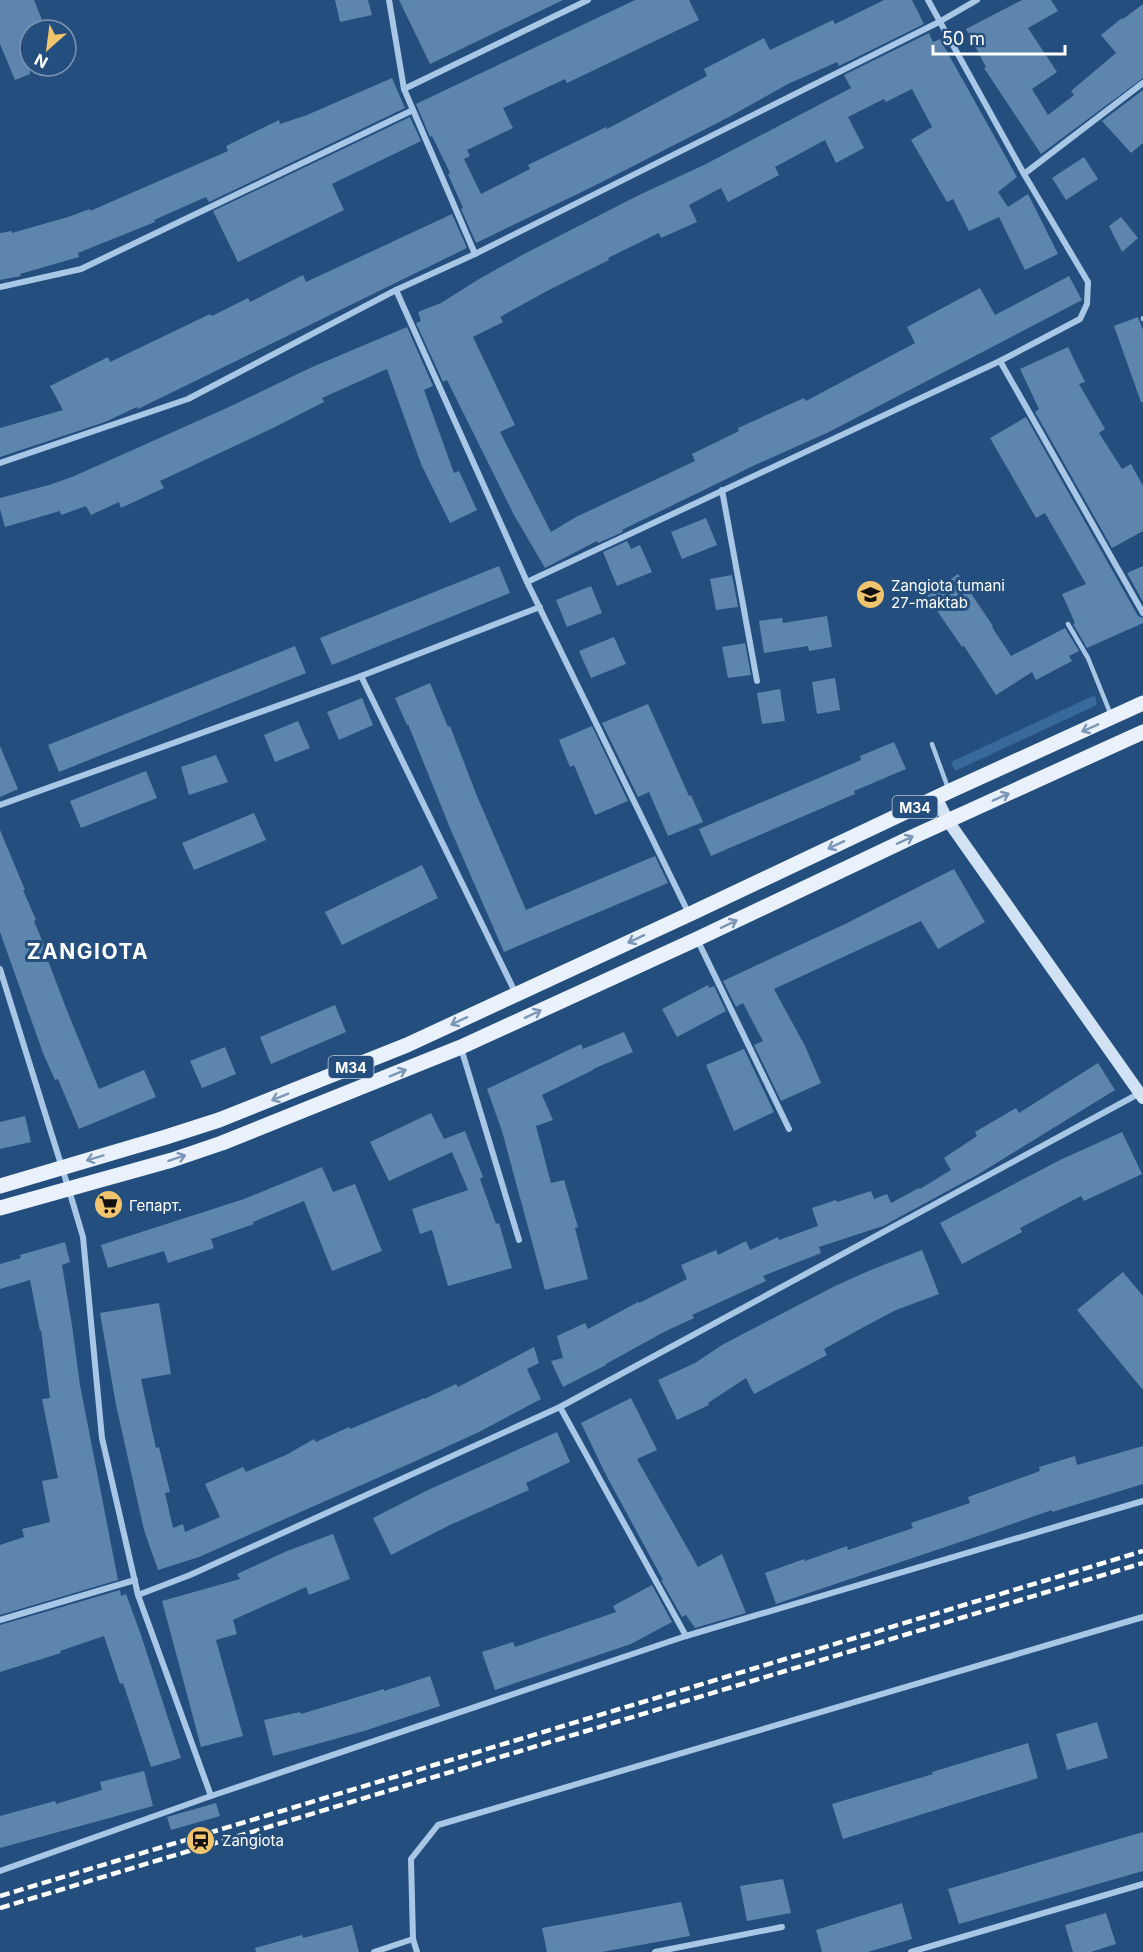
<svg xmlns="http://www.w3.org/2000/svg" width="1143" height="1952" font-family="Inter,sans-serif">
<rect width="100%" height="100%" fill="#244e7d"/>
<path fill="#37699a" d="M1095,695L1097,705L955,771L951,762Z"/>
<g fill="#5d85ad">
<path d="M0,0H34L46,30H30V74L15,80L0,44Z"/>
<path d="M335,0H368L372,15L340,22Z"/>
<path d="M399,0H563L430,64Z"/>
<path d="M635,0H689L699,20L567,83L565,79L503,108L513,128L467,150L470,156L464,159L481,194L530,169L528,165L606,127L607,129L707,76L704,69L764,38L770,50L833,20L835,24L884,0H912L924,24L839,66L837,62L788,84L729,117L596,185L476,243L461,209L463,208L448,174L450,173L432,136L430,137L416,104Z"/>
<path d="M1022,0H1051L1058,11L1028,28L1057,72L1032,89L1048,115L1074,95L1071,91L1116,53L1101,35L1122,18L1123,19L1143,4V78L1041,154L984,68L986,67L966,29Z"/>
<path d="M929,33L933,42L940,39L1017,177L998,192L1008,207L1028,194L1058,254L1025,270L999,217L969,231L953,199L947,202L911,140L932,127L912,89L886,102L884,99L848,117L864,148L836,163L825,140L775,167L779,175L728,202L721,188L689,205L697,222L661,238L659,233L608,258L609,260L547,291L500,317L503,322L473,337L515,425L500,432L551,532L576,517L695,461L692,454L739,431L738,428L804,398L806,401L915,343L907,327L980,288L995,315L1069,276L1082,300L829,432L755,465L626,528L622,530L623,532L598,543L597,541L545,568L514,515L447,380L443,382L416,323L421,321L418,312L441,303L479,279L526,253L637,196L706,164L851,88L844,75Z"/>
<path d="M392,78L405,108L209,202L206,197L154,220L155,222L78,253L79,257L20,274L21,276L0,280V233L12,231V233L68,217L90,209V211L228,151L226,146L279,120L280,124L307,115Z"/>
<path d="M1143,90V143L1131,153L1102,121Z"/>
<path d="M410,117L421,141L332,184L344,210L238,262L213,211Z"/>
<path d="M1084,157L1098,179L1066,200L1052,178Z"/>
<path d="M452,214L467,248L138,409L137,407L105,422L0,457V428L63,410L50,386L108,357L110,362L210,314L212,316L248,298L250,302L303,275L306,282Z"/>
<path d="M1121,217L1138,238L1122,252L1109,226Z"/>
<path d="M1138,317L1143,330V402H1141L1114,326Z"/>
<path d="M407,327L433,386L424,390L454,473L459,471L477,510L450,523L421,464L387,369L322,398L324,402L273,428L160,481L164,488L121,508L119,502L91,515L86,506L61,515L60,511L5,527L0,509V498L49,485L72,477L229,407L310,368Z"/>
<path d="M1068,347L1085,382L1079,384L1105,429L1099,433L1122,469L1131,464L1143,486V531L1112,548L1035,412L1039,409L1020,369Z"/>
<path d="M1026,417L1138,616L1143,618V623L1087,648L1073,624L1075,623L1062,594L1086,584L1045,513L1036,518L990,438Z"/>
<path d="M706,518L717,545L682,559L671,532Z"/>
<path d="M627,541L631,549L640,545L652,572L617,586L603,552Z"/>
<path d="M499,566L510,593L332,665L320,638Z"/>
<path d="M1143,566V602L1127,573Z"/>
<path d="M958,574L993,626L992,627L1011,656L1065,628L1079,651L1069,656L1072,661L1036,680L1032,672L996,695L964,646L962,647L927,596Z"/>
<path d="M732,575L738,607L716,610L710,579Z"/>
<path d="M591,586L602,613L567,627L556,600Z"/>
<path d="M827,616L832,647L809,651L808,646L764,653L759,621L782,618L783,623Z"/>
<path d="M614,637L626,664L591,678L579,651Z"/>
<path d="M745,643L751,675L728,678L722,647Z"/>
<path d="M295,646L306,673L59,772L48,745Z"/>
<path d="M835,678L840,710L817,714L812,682Z"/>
<path d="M430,683L448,727L450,726L477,796L526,910L655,856L668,883L504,952L450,828L408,724L407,725L395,698Z"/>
<path d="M780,689L785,721L762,724L757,693Z"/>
<path d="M362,698L373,725L339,740L327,712Z"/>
<path d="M648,704L689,796L691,795L703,822L668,836L649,792L638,797L602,723Z"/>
<path d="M298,721L310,748L275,762L264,735Z"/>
<path d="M592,726L628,801L595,815L574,765L570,767L559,740Z"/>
<path d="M894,742L906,769L854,791L855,794L711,856L699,829L861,760L860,756Z"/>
<path d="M0,746L18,789L0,797Z"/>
<path d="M216,755L228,782L189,795L181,767Z"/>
<path d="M146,771L157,798L81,828L70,801Z"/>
<path d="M254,813L266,840L194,870L182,843Z"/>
<path d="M0,830L25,890H23L36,920L34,921L46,950H44L66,1008L99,1089L144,1070L156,1097L79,1129L58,1079L55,1080L43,1053L0,932Z"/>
<path d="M422,865L438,898L342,945L325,912Z"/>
<path d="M954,869L985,922L938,949L921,921L774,989L805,1046L821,1083L781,1101L754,1045L763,1041L743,1003L736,1007L723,981L845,924Z"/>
<path d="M708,985L709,988L714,986L726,1011L677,1037L662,1009Z"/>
<path d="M335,1005L346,1032L271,1064L260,1037Z"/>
<path d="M624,1032L633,1052L593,1069V1070L542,1095L553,1120L536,1126L551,1183L564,1180L578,1227L575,1228L588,1279L545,1290L502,1131L487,1089L581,1044L583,1049Z"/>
<path d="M225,1047L236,1074L202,1088L190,1061Z"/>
<path d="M744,1049L774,1112L734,1131L706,1065Z"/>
<path d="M1098,1063L1115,1090L977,1175L883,1226L819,1247L821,1253L763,1276L766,1281L692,1315L694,1318L664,1332L606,1364V1365L563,1387L551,1361L563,1358L557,1336L585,1323L588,1329L638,1302L639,1303L687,1279L681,1265L716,1250L718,1255L746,1241L750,1250L778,1237L779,1240L818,1226L812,1208L836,1200L837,1202L871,1191L874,1199L887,1194L891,1203L919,1188L920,1189L951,1170L944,1158L977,1136L975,1132L1016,1108L1019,1113Z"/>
<path d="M431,1113L444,1139L465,1131L483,1177L480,1179L496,1224L499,1223L512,1268L448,1286L432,1230L420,1234L412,1209L468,1190L452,1152L389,1181L370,1142Z"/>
<path d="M25,1116L31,1142L0,1149V1122Z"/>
<path d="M1122,1132L1142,1174L1084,1201L1081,1196L1020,1228L1022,1232L962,1264L940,1223L1060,1160Z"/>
<path d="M322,1167L333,1192L355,1184L382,1251L332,1271L304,1201L253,1222L254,1224L211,1239L214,1248L168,1263L164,1251L108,1268L101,1245L244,1199Z"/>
<path d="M65,1242L70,1262L62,1265L72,1325L80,1385L118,1580L0,1615V1545L24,1537L22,1529L50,1522L42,1481L58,1478L42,1399L50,1398L41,1330L40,1331L30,1280L0,1289V1264L21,1258L20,1255Z"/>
<path d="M922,1250L939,1294L896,1310L862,1328L824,1349L827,1355L754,1394L746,1378L708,1403L709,1405L677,1420L658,1380L695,1363L722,1345L835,1286L873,1269Z"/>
<path d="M1123,1272L1143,1296V1390L1077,1310Z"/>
<path d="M159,1303L171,1374L141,1379L156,1448L159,1447L170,1492L165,1493L173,1528L183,1524L185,1532L220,1517L205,1484L243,1467L246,1472L286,1455L314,1439L316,1442L349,1427L350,1429L424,1398V1399L456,1384L458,1387L534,1347L539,1363L527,1369L541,1399L479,1432L418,1460L199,1557L158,1570L144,1530L116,1405L100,1313Z"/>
<path d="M631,1398L657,1450L637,1459L698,1567L722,1554L746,1613L695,1628L686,1615L682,1617L661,1580H663L606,1475L581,1423Z"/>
<path d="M557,1432L570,1462L526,1483L529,1490L450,1525L391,1555L373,1518L428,1490Z"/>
<path d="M1143,1446V1484L1052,1512V1510L975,1537L776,1604L765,1573L804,1559L805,1561L847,1546L848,1550L913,1528L911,1523L970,1503L968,1497L1040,1471L1039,1467L1075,1456L1077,1465Z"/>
<path d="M333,1534L350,1579L309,1595L306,1587L233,1620L237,1634L216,1640L243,1736L201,1747L162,1601L240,1579L237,1574L287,1551Z"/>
<path d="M652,1585L672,1622L631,1644L495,1690L482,1652L513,1642L515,1647L616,1612L613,1606Z"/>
<path d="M120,1590L121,1596L126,1594L141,1635L181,1758L151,1767L123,1683L120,1684L104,1636L60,1651L61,1653L0,1672V1625Z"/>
<path d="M430,1676L440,1706L364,1731L273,1756L264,1720L300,1712L301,1714L384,1689V1691Z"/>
<path d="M1097,1722L1108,1758L1067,1770L1056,1734Z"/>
<path d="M1028,1743L1038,1778L843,1839L832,1804L933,1774L932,1772Z"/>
<path d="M144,1771L153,1806L0,1848V1816L55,1801L56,1804L102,1790L100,1782Z"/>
<path d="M216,1803L220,1816L171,1830L167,1817Z"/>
<path d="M1143,1832V1871L959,1924L948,1889Z"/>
<path d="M783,1879L791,1913L747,1921L740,1886Z"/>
<path d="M681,1902L690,1936L602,1952H547L542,1928Z"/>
<path d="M902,1903L912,1939L868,1952H822L816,1930Z"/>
<path d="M1106,1913L1116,1944L1091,1952H1073L1065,1925Z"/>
<path d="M352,1925L359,1952H256L255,1948L302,1935L303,1938Z"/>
</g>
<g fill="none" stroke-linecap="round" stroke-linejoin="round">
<g stroke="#a8c6e5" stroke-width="4.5">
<path d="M1143,318V319"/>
<path d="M1068,624L1088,658L1111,715"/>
<path d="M932,744L948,788"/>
</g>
<g stroke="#a8c6e5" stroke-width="6">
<path d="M389,0L404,89L475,254"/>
<path d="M404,89L588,0"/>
<path d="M1024,174L1143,83"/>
<path d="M0,287L81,269L413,110"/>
<path d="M396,290L527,582L689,914"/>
<path d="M1000,361L1143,613"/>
<path d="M0,463L188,399L396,290L475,254L939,22L977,0"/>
<path d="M722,490L757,681"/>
<path d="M527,582L1000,361L1080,319L1087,304L1088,282L1024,174L928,0"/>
<path d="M361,676L516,994"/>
<path d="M0,805L361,676L540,607"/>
<path d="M697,939L789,1129"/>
<path d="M0,969L69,1190L83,1237L102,1438L138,1595L211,1796"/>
<path d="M461,1048L519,1240"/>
<path d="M560,1407L686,1636"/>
<path d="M138,1595L190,1575L560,1407L1140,1093"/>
<path d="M0,1620L135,1580"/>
<path d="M0,1871L211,1796L686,1636L1143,1501"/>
<path d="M374,1952L413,1939"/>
<path d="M417,1952L413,1939L411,1859L438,1825L1143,1617"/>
<path d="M655,1952L782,1927"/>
<path d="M911,1952L1143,1884"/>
</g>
<path stroke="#d1e2f5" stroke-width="12" d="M936,797L948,821L1143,1098"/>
<g stroke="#e9f1fd" stroke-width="15">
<path d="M0,1186L166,1137L219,1120L407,1045L690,914L950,791L1143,703"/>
<path d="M0,1208L172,1160L222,1143L461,1047L697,939L910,838L1143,732"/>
</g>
<g stroke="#fff" stroke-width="4.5" stroke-dasharray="10 4.5" stroke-linecap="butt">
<path d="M0,1896L1143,1551"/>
<path d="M0,1908L1143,1563"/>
</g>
</g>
<defs><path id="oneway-shaft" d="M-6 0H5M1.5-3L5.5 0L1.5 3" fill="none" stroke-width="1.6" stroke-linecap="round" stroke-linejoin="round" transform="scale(1.5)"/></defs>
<g stroke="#7d97b7">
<use href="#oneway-shaft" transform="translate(1090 728) rotate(156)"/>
<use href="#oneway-shaft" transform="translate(1001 797) rotate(-24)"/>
<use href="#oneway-shaft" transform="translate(905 840) rotate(-25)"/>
<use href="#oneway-shaft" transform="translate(836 845) rotate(155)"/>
<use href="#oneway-shaft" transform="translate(729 924) rotate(-25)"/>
<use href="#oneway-shaft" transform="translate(636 939) rotate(155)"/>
<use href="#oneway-shaft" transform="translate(533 1014) rotate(-25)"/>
<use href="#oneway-shaft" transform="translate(459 1021) rotate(155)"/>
<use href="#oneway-shaft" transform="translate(398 1073) rotate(-22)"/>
<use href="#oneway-shaft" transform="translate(280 1097) rotate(158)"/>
<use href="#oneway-shaft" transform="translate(95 1158) rotate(163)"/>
<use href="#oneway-shaft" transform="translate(177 1158) rotate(-18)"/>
</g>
<defs>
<symbol id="school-disc" viewBox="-11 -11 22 22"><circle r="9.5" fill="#f0c46c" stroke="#244e7d"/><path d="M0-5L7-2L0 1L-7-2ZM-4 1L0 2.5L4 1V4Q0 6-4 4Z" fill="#111"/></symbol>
<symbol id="supermarket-disc" viewBox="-11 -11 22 22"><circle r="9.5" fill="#f0c46c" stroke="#244e7d"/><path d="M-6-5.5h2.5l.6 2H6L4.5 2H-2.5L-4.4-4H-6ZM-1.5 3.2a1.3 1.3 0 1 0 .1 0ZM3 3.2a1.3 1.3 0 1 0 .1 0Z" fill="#111"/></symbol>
<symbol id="station-disc" viewBox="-11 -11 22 22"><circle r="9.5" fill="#f0c46c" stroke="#244e7d"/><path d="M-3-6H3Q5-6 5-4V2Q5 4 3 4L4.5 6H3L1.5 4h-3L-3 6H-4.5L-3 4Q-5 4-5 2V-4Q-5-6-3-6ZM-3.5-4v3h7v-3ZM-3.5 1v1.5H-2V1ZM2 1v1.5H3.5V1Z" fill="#111"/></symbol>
</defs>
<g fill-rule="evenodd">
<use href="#school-disc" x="854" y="578" width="33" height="33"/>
<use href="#supermarket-disc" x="92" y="1188" width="33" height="33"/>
<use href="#station-disc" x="184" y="1824" width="33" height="33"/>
</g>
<g text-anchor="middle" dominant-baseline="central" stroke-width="6" stroke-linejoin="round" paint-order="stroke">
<g fill="#244e7d" stroke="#bdcad8" stroke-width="1.5">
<rect x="892.5" y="796" width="45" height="22" rx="4.5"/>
<rect x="328.5" y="1056" width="45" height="22" rx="4.5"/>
</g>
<g font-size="14" font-weight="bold" fill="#fff">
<text x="915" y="807">M34</text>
<text x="351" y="1067">M34</text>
</g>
<g font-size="15" fill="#fff" stroke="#244e7d" text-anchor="start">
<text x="891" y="585">Zangiota tumani<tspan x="891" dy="17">27-maktab</tspan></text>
<text x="129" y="1205">Гепарт.</text>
<text x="222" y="1840">Zangiota</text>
</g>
<g font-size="21" font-weight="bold" letter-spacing="1.5" fill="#fff" stroke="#244e7d">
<text x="88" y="951">ZANGIOTA</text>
</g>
</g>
<g transform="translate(48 48) rotate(208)"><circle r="28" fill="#244e7d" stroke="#7c95b1" stroke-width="1.5"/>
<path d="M0-4.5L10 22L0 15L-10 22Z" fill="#f0c46c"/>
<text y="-9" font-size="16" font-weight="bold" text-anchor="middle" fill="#ffffff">N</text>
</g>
<path d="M933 45v9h132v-9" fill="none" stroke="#ffffff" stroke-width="3"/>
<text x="942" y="45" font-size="18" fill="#ffffff" stroke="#244e7d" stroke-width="4.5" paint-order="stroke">50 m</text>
</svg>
